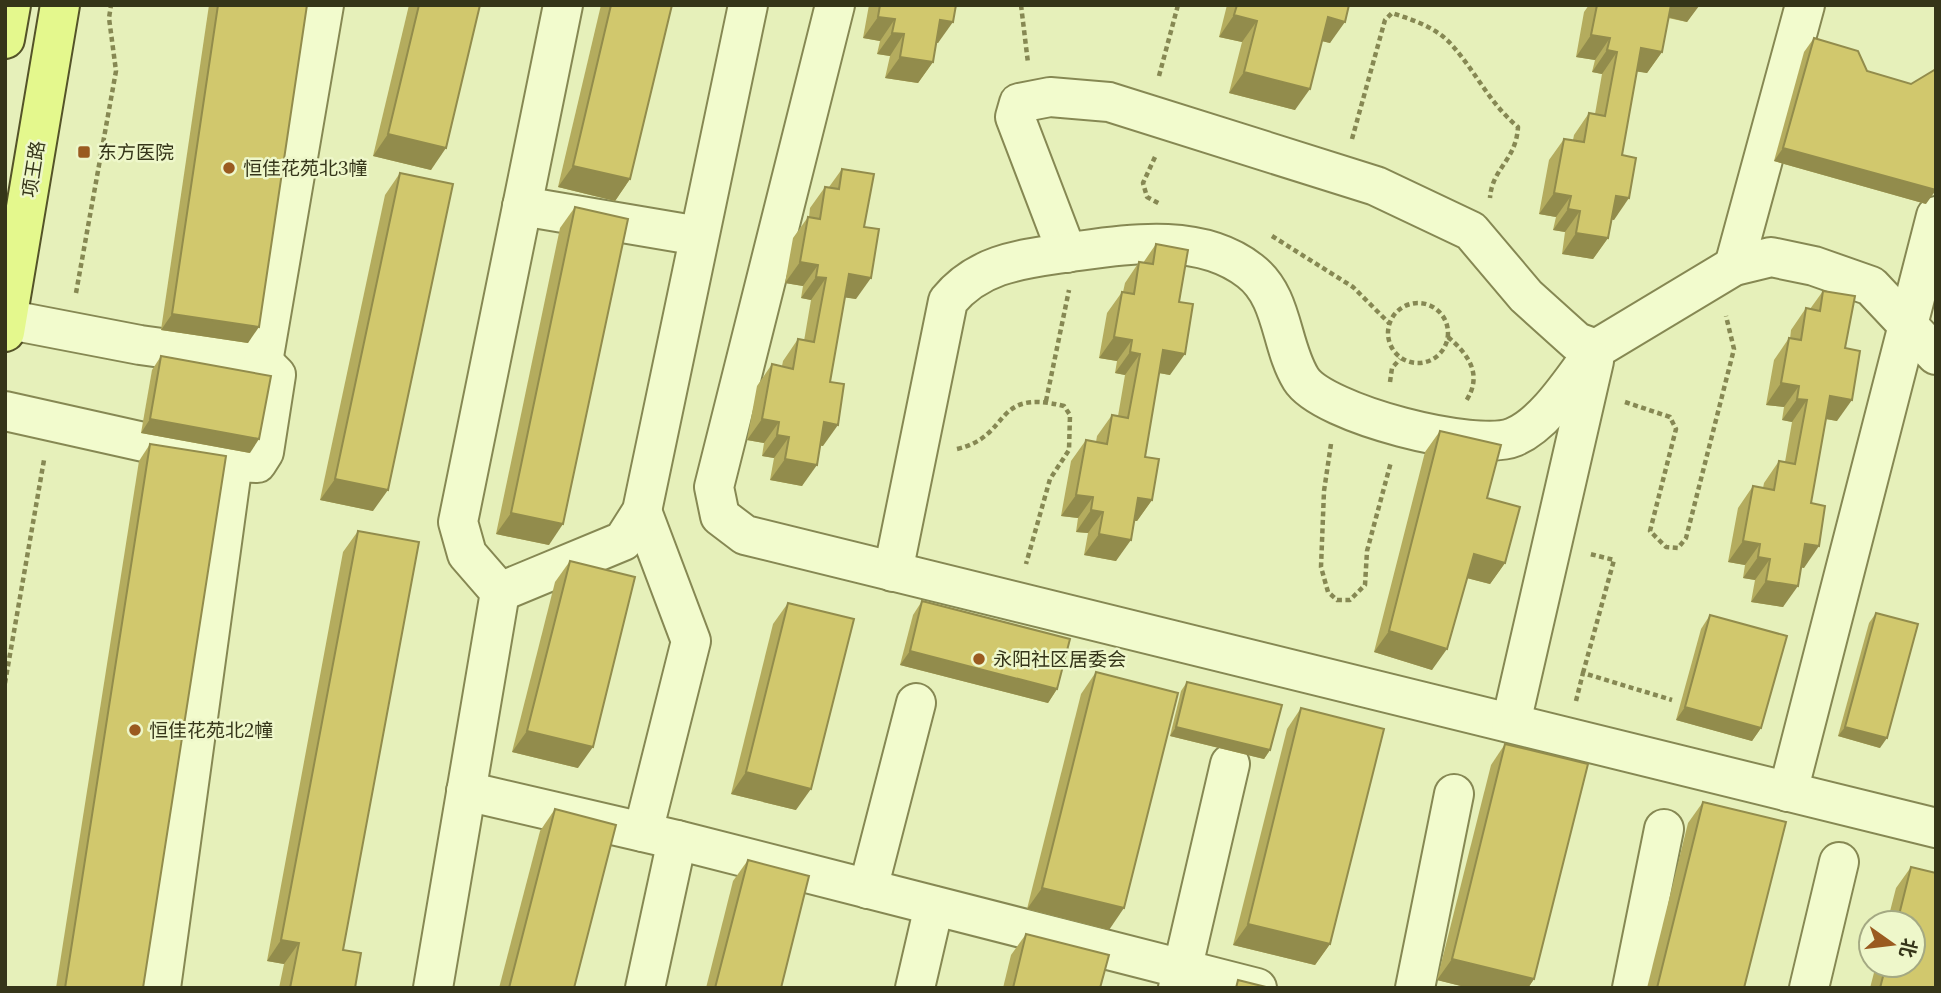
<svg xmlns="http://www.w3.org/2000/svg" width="1941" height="993" font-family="Lora,'Noto Sans SC',serif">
<rect width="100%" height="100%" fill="#e6f0ba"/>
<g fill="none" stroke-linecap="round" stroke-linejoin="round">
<defs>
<g id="minor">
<path d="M835,5L714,487L720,516L745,535L1936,828"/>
<path d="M522,206L699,236"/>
<path d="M1067,253L1015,117L1019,103L1050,97L1109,102L1376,186L1471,231L1526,296L1577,342L1596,349L1734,266L1771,257L1814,266L1871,286L1936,355"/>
<path d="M1734,266L1805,5"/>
<path d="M5,319L140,345L263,362L324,5"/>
<path d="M5,411L233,462L161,988"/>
<path d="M233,462L257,463L264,452L276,375L263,362"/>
<path d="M642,511L691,641L643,832"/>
<path d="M893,572L948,301C980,262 1024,259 1071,252C1129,244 1200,232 1250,271C1284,297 1280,345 1301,379C1323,414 1477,453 1514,437C1547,423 1575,376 1596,349"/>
<path d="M500,592L623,541L642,511L748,5"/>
<path d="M1511,723L1594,361"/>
<path d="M466,791L677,840L1257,988"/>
<path d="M1788,792L1936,216"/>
<path d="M868,889L916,703"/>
<path d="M433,988L500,592L467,554L458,522L563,5"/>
<path d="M645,988L677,840"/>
<path d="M915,988L934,906"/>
<path d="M1178,988L1230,764"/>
<path d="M1415,988L1454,794"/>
<path d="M1632,988L1664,829"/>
<path d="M1809,988L1839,862"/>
</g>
<g id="major">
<path d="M5,39L11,5"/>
<path d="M5,332L60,5"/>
</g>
</defs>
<use href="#minor" stroke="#868853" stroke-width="42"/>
<use href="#major" stroke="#545328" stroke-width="42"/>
<g stroke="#868853" stroke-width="4.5" stroke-dasharray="5 3.5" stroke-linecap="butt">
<path d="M1021,5L1028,63"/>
<path d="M1159,76L1178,5"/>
<path d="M1352,139L1385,20L1392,13C1413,20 1435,27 1450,43C1475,70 1489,103 1518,127C1516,161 1492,168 1490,198"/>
<path d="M1155,157L1143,183L1147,197L1160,204"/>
<path d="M1272,236L1353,287L1389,323"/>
<path d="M76,293L116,71L109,18L111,5"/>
<circle cx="1418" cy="333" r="30"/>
<path d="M1448,337C1469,355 1483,375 1466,401"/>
<path d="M1390,382L1392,368L1400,359"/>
<path d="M1046,401L1069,290"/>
<path d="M1625,402L1670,417L1676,429L1650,531L1666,547L1678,548L1686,538L1734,349L1726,316"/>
<path d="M1331,444L1324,491L1321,567L1328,592L1337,600H1350L1365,585L1367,551L1391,462"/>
<path d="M957,449C1013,436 991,388 1064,406L1070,415L1069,450L1050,479L1026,564"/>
<path d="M1583,673L1614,560L1590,554"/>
<path d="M5,683L44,460"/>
<path d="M1576,701L1583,673L1672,700"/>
</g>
<use href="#minor" stroke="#f2fbcd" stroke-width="38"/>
<use href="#major" stroke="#e4f88d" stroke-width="38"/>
</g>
<g fill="#b4ac5e">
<path d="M209,5H307L248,343L161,330Z"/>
<path d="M409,5H480L431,170L373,156Z"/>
<path d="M601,5H672L630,179L615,201L558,187Z"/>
<path d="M869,5H956L938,43H936L933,62L918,83L885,78L890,56L877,54L880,41L863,38Z"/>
<path d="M1227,5H1349L1330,43L1322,41L1295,110L1229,93L1242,42L1219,37Z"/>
<path d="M1589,5H1699L1687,22L1668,18L1662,52L1647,73L1637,71L1622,155L1614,220L1612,219L1608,238L1593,259L1562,254L1565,232L1553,230L1556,217L1539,214L1549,160L1564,139L1573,140L1574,135L1589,113L1595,114L1602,74L1592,72L1595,60L1576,57L1584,12Z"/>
<path d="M1814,38L1926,204L1774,161L1804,52Z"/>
<path d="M842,169L864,227L856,299L845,297L830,382L823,446L820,445L802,486L770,480L774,458L762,456L764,443L747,440L757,386L772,364L782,366L783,361L798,339L804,341L811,300L801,298L803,286L785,283L793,238L808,217H809L810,208L825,187H829Z"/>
<path d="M400,173L373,511L320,500L385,195Z"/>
<path d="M575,207L549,545L496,534L560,228Z"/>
<path d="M1156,244L1179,302L1170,375L1159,373L1145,457L1152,500L1137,521H1134L1116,561L1084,555L1088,533L1076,532L1078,518L1061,516L1071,461L1086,440L1096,442L1097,436L1112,415L1118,416L1125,375L1115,373L1117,361L1099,358L1107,313L1122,292H1123L1125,283L1139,262L1143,263Z"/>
<path d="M1823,291L1845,348L1837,421L1826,419L1811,503L1804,568L1801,567L1783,607L1751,602L1755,580L1743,578L1745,565L1728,562L1738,508L1753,486L1763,488L1764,483L1779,461L1785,462L1792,422L1782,420L1784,407L1766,405L1774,360L1789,338L1790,339L1791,330L1806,308L1810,309Z"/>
<path d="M161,356L250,453L141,433L152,370Z"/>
<path d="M1440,431L1487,498L1505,563L1490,584L1467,578L1432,670L1374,652L1425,452Z"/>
<path d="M150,444L143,988H56L139,461Z"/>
<path d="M358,531L343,950L355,988H279L284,964L267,961L343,552Z"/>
<path d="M570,561L578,768L512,752L555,582Z"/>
<path d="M922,601L1057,689L1048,703L900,665L913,615Z"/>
<path d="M788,603L796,810L731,794L773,624Z"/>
<path d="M1876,613L1880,748L1838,736L1869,623Z"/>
<path d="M1710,615L1761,728L1752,741L1676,720L1701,629Z"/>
<path d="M1096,672L1109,930L1027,909L1081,694Z"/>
<path d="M1187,682L1270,750L1264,759L1170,736L1181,691Z"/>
<path d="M1301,708L1330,944L1315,965L1233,945L1287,729Z"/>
<path d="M1505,744L1534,979L1528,988H1469L1437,980L1491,765Z"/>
<path d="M1703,802L1744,988H1647L1688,823Z"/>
<path d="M555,809L574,988H499L540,831Z"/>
<path d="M748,860L781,988H706L733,881Z"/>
<path d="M1911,867L1936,988H1870L1876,965H1913V923H1887L1896,888Z"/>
<path d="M1026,934L1100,988H1003L1011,955Z"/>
</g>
<g fill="#928c4c">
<path d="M1647,5H1697L1699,6L1687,22L1643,11Z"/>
<path d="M1234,15L1257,21L1242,42L1219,37Z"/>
<path d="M878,17L895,19L880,41L863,38Z"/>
<path d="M1328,17L1345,22L1330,43L1313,39Z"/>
<path d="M940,20L953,22L938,43L926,41Z"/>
<path d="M892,33L904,34L890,56L877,54Z"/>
<path d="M1591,35L1610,38L1595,60L1576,57Z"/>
<path d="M1641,48L1662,52L1647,73L1626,70Z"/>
<path d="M1607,50L1617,52L1602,74L1592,72Z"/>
<path d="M900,57L933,62L918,83L885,78Z"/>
<path d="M1244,72L1310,89L1295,110L1229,93Z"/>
<path d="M388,134L446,148L431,170L373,156Z"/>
<path d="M1783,148L1936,190L1926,204L1774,161Z"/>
<path d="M573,166L630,179L615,201L558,187Z"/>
<path d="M1554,193L1571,196L1556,217L1539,214Z"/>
<path d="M1616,196L1629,198L1614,220L1601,218Z"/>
<path d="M1568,209L1580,211L1565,232L1553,230Z"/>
<path d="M1576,233L1608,238L1593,259L1562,254Z"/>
<path d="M800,262L818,265L803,286L785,283Z"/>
<path d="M849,274L871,278L856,299L834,296Z"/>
<path d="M816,277L826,278L811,300L801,298Z"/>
<path d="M172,314L259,327L248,343L161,330Z"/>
<path d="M1114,337L1132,340L1117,361L1099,358Z"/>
<path d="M1163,350L1185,354L1170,375L1148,371Z"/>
<path d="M1130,352L1140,354L1125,375L1115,373Z"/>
<path d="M1781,383L1799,386L1784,407L1766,405Z"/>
<path d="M1830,396L1852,400L1837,421L1815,417Z"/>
<path d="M1797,399L1807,400L1792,422L1782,420Z"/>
<path d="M150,419L259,439L250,453L141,433Z"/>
<path d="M762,419L779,422L764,443L747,440Z"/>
<path d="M824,422L838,425L823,446L809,444Z"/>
<path d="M777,435L789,437L774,458L762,456Z"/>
<path d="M785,459L817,465L802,486L770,480Z"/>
<path d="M335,479L388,490L373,511L320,500Z"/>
<path d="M1076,495L1093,497L1078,518L1061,516Z"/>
<path d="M1138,498L1152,500L1137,521L1123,519Z"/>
<path d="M1091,510L1103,512L1088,533L1076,532Z"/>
<path d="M511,513L563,524L549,545L496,534Z"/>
<path d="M1099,534L1131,540L1116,561L1084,555Z"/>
<path d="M1743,541L1760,544L1745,565L1728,562Z"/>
<path d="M1805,544L1819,546L1804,568L1790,565Z"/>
<path d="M1474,554L1505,563L1490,584L1459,576Z"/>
<path d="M1758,557L1770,559L1755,580L1743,578Z"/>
<path d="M1766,581L1798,586L1783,607L1751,602Z"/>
<path d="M1389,631L1447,649L1432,670L1374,652Z"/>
<path d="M910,651L1057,689L1048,703L900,665Z"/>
<path d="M1685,707L1761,728L1752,741L1676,720Z"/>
<path d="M1176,727L1270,750L1264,759L1170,736Z"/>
<path d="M1845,727L1887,738L1880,748L1838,736Z"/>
<path d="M527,731L593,747L578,768L512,752Z"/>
<path d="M746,772L811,789L796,810L731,794Z"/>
<path d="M1042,888L1124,908L1109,930L1027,909Z"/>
<path d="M1248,924L1330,944L1315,965L1233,945Z"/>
<path d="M281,940L299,943L284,964L267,961Z"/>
<path d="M1452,959L1534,979L1528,988H1469L1437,980Z"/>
</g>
<g fill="#d1c86d" stroke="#928c4c" stroke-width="2">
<path d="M218,5H307L259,327L172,314Z"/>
<path d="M419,5H480L446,148L388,134Z"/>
<path d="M611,5H672L630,179L573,166Z"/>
<path d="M880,5H956L953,22L940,20L933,62L900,57L904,34L892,33L895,19L878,17Z"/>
<path d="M1237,5H1349L1345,22L1328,17L1310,89L1244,72L1257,21L1234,15Z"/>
<path d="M1597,5H1671L1662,52L1641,48L1622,155L1636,158L1629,198L1616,196L1608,238L1576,233L1580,211L1568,209L1571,196L1554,193L1564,139L1584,142L1589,113L1605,116L1617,52L1607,50L1610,38L1591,35Z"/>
<path d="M1814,38L1858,51L1867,71L1911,84L1936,69V190L1783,148Z"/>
<path d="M842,169L874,174L864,227L879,229L871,278L849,274L830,382L844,384L838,425L824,422L817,465L785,459L789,437L777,435L779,422L762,419L772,364L793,369L798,339L814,342L826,278L816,277L818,265L800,262L808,217L820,219L825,187L839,189Z"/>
<path d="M400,173L453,184L388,490L335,479Z"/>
<path d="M575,207L628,219L563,524L511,513Z"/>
<path d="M1156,244L1188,250L1179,302L1193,304L1185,354L1163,350L1145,457L1159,459L1152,500L1138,498L1131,540L1099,534L1103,512L1091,510L1093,497L1076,495L1086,440L1107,444L1112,415L1128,418L1140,354L1130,352L1132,340L1114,337L1122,292L1134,294L1139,262L1153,264Z"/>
<path d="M1823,291L1855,296L1845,348L1860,351L1852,400L1830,396L1811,503L1825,506L1819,546L1805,544L1798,586L1766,581L1770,559L1758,557L1760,544L1743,541L1753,486L1774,490L1779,461L1795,464L1807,400L1797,399L1799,386L1781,383L1789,338L1801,340L1806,308L1820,311Z"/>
<path d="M161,356L271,376L259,439L150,419Z"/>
<path d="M1440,431L1501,445L1487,498L1520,507L1505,563L1474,554L1447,649L1389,631Z"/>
<path d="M150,444L226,456L143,988H65Z"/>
<path d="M358,531L419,542L343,950L361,953L355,988H290L299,943L281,940Z"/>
<path d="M570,561L635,577L593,747L527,731Z"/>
<path d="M922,601L1070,639L1057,689L910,651Z"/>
<path d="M788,603L854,619L811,789L746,772Z"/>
<path d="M1876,613L1918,624L1887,738L1845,727Z"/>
<path d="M1710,615L1787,636L1761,728L1685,707Z"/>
<path d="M1096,672L1178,693L1124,908L1042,888Z"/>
<path d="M1187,682L1282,705L1270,750L1176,727Z"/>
<path d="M1301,708L1384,729L1330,944L1248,924Z"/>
<path d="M1505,744L1588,764L1534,979L1452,959Z"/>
<path d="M1703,802L1786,822L1744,988H1657Z"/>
<path d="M555,809L616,825L574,988H509Z"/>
<path d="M748,860L809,876L781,988H715Z"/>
<path d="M1911,867L1936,873V988H1880L1886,965H1913V923H1897Z"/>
<path d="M1026,934L1109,955L1100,988H1013Z"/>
<path d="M1238,980L1270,988H1236Z"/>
</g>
<g fill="#9a5b20" stroke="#eef7ca" stroke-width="2.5">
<rect x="77" y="145" width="14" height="14" rx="3.5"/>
<circle cx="229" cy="168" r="7"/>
<circle cx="979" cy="659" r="7"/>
<circle cx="135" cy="730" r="7"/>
</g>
<g text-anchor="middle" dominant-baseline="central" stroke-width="5" stroke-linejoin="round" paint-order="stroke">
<g font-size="19" fill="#353519" stroke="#eef7ca" text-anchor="start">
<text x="98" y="152">东方医院</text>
<text x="243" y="168">恒佳花苑北3幢</text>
<text x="993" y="659">永阳社区居委会</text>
<text x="149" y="730">恒佳花苑北2幢</text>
</g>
<g font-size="19" fill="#353519" stroke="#eef7ca">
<text transform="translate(33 169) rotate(-81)">项王路</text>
</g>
</g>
<rect width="1941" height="993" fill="none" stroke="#353519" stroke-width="14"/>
<g transform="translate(1892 944) rotate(104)"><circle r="33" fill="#eef7ca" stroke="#a4a983" stroke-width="2"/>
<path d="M0-5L12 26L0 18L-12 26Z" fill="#9a5b20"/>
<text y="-10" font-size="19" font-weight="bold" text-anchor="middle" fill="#353519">北</text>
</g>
</svg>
